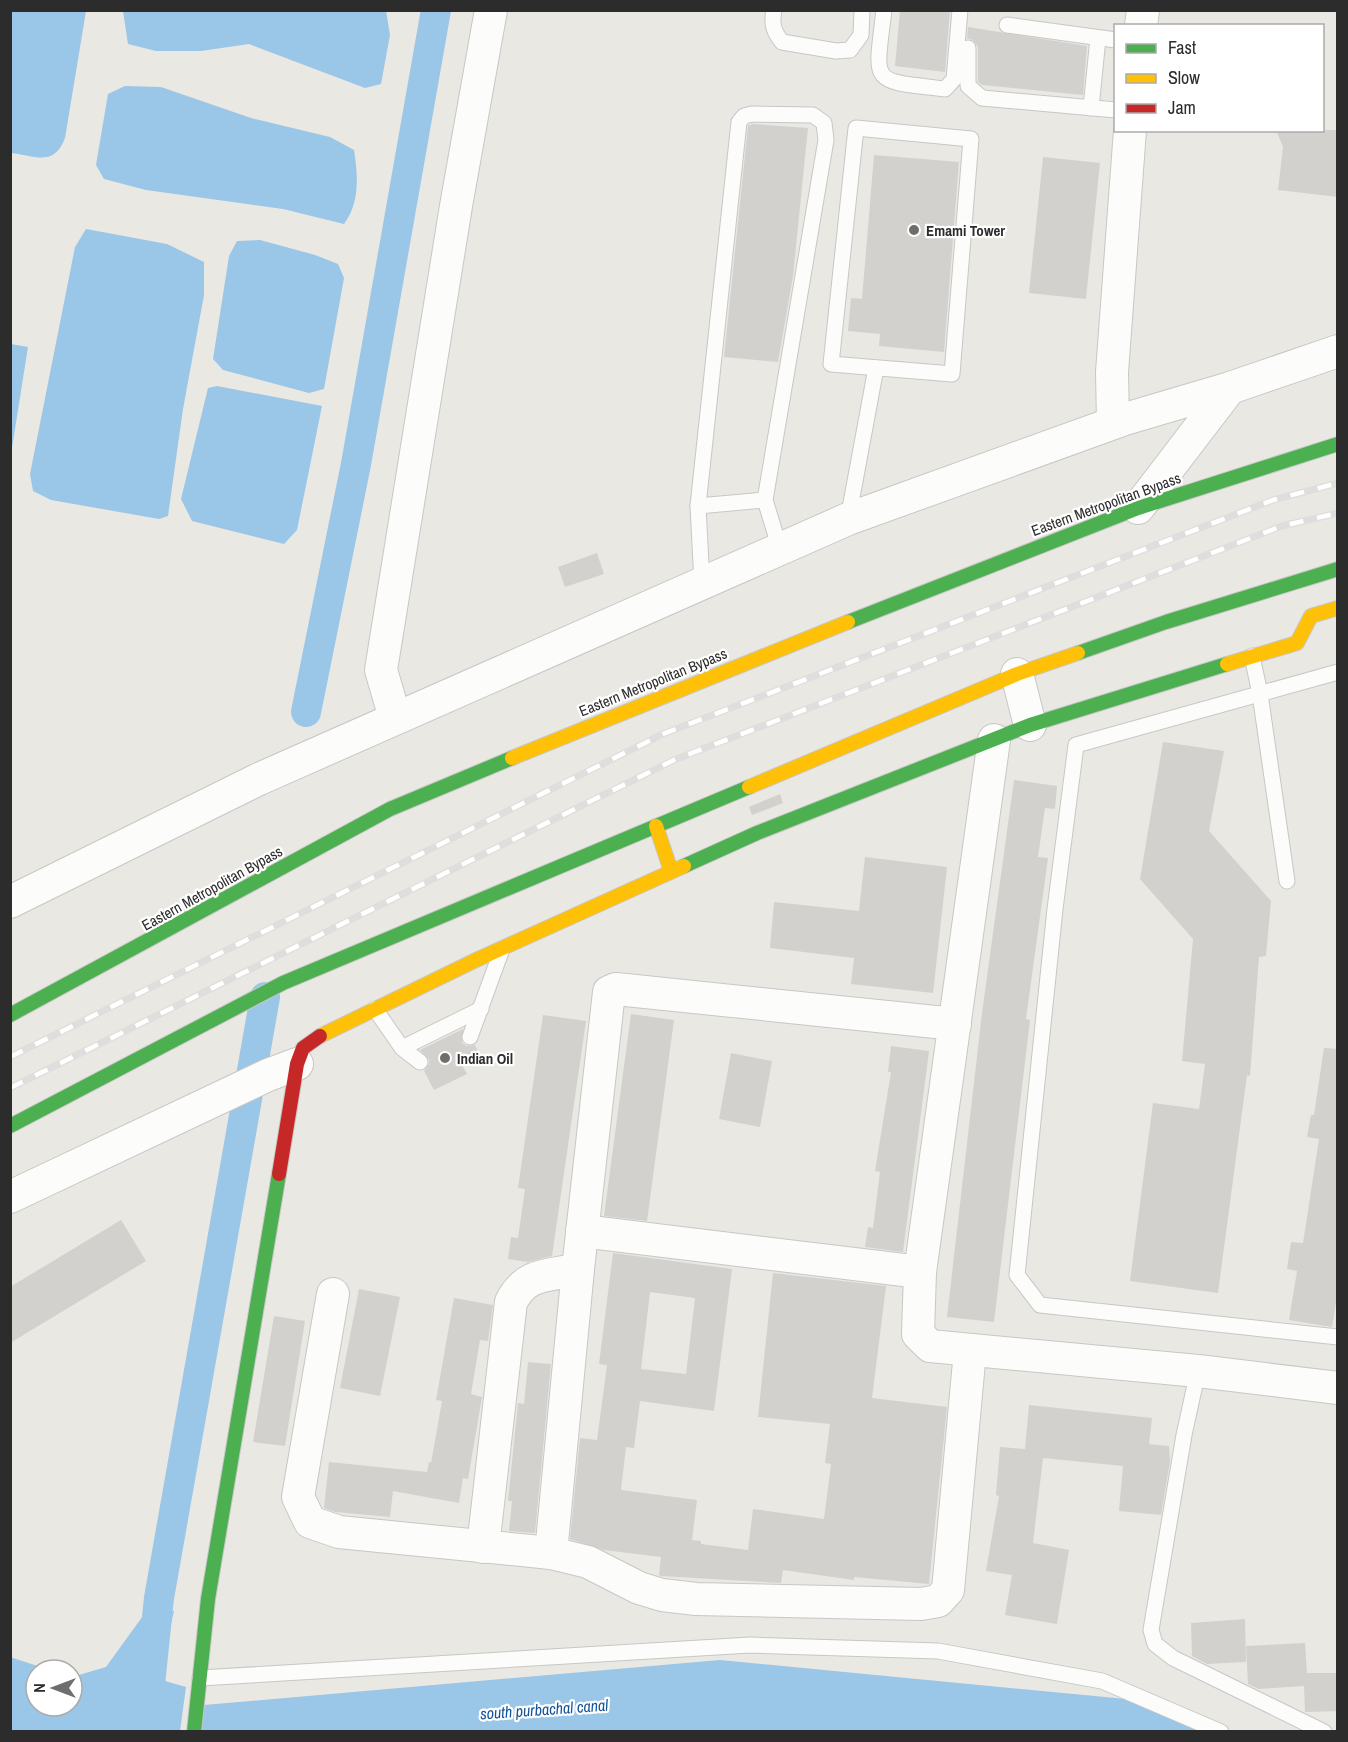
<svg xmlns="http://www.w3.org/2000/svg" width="1348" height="1742" font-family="'Archivo Narrow',sans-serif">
<rect width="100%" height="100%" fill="#eae8e2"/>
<g fill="#9ac6e8">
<path d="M11,10L86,11L65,138C54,167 36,156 11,153Z"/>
<path d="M123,11H386L390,35L381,84L365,88L249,44L201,51H156L128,44Z"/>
<path d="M125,86L161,87L251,118L330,137L354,150C358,175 360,203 344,224L283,209L146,190L104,179L96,165L108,94Z"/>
<path d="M86,229L167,244L204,262V295L183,409L168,516L159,519L51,500L33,491L30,474L75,247Z"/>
<path d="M260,240L315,255L338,264L344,278L324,389L309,393L223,370L213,359L229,256L237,241Z"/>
<path d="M11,344L28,347L11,454L10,344Z"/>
<path d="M217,386L322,406L297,530L284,544L192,521L181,499L208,388Z"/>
<path d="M174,1611L158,1679L186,1687L180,1731H11L10,1657L50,1670H36V1706H72V1677L106,1667L145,1613Z"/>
<path d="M720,1660L1126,1699L1202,1732H200L204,1705Z"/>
</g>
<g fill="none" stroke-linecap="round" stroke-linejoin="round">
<g stroke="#9ac6e8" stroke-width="30">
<path d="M306,712L356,464L436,10"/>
<path d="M145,1732L159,1598L265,997"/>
</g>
</g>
<g fill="#d3d1cd" fill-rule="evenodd">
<path d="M900,10H950L945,72L895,66Z"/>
<path d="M968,27L1087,46L1083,95L982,85L978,82V47L973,40L967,38Z"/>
<path d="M753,124L808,128L793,276L778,362L724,357L748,126Z"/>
<path d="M1276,130H1338V197L1278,190L1283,147Z"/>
<path d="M874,155L959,162L944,352L879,346L880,334L848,331L851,298L862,299Z"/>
<path d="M1043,157L1100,163L1086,299L1029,293Z"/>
<path d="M597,553L604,574L565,587L558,567Z"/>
<path d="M1163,742L1224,751L1209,831L1271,901L1266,956L1259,957L1250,1076L1247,1075L1218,1293L1130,1281L1153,1103L1199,1109L1205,1064L1182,1061L1193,939L1140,879Z"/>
<path d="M1014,780L1057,786L1055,809L1045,808L1038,857L1048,858L1026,1019L1030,1020L994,1322L947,1317L982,1013Z"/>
<path d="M780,794L783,803L752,815L749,807Z"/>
<path d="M865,857L947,867L933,993L851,984L854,958L770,948L774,902L859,911Z"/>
<path d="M631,1014L674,1020L647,1221L604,1216Z"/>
<path d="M543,1015L586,1021L552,1256L528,1262L508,1259L511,1237L518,1238L525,1189L518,1188Z"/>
<path d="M463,1029L462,1043L467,1046L475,1045L479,1054L461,1063L467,1074L434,1090L424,1071L429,1064V1059L420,1050Z"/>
<path d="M891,1046L929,1051L903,1252L865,1247L868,1227L873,1228L880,1172L875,1171L891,1072H888Z"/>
<path d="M1324,1048L1338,1049V1290L1332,1327L1289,1320L1297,1271L1287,1269L1291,1242L1303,1243L1319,1139L1307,1137L1311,1115H1314Z"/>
<path d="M731,1053L772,1061L760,1127L719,1119Z"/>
<path d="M121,1220L146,1261L10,1343V1287Z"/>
<path d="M613,1253L732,1269L714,1411L640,1401L634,1448L626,1447L621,1490L697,1500L692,1540L701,1541V1544L748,1550L753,1509L824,1519L831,1464L825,1463L830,1424L758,1417L773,1273L886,1286L872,1398L947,1407L929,1584L854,1577V1580L783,1570L781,1583L661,1576L659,1575L661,1557L604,1550L570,1539L580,1438L597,1440L607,1365L599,1364ZM650,1292L695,1298L686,1374L641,1369Z"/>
<path d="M359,1289L400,1297L380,1396L340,1388Z"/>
<path d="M454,1298L493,1305L488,1341L480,1340L471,1394L482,1397L468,1479L463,1478L459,1503L393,1491L390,1517L335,1512L324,1508L329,1462L427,1472L429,1462L431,1463L442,1401L436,1400Z"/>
<path d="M274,1316L305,1321L285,1446L253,1442Z"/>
<path d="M528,1362L551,1364L535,1533L509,1531L512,1501H508L518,1403L524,1404Z"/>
<path d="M1029,1405L1152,1418L1149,1444L1169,1446L1170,1461L1161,1515L1119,1511L1123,1466L1043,1458L1033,1543L1069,1550L1057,1624L1005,1615L1012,1575L986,1571L999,1496L996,1495L1000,1447L1025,1449Z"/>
<path d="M1245,1619L1246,1662L1207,1664L1192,1656L1191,1623Z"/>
<path d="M1305,1643L1307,1673H1338V1711L1305,1712L1304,1686L1259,1689L1248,1684L1246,1646Z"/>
</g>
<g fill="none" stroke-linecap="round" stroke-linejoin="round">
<defs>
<g id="lane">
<path d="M774,10C771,24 774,32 782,42L836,51L850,50L861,35L862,10"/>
<path d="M884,10C875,86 869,80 945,89L954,79L960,10"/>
<path d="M1007,25L1116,40"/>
<path d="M968,48V86L982,98L1116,110"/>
<path d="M1091,108L1098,38"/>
<path d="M856,128L971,139L952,374L831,364Z"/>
<path d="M765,500L698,506L739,122L744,116L752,114L813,115L824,123L826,140L765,500L780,549"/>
<path d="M698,506L702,583"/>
<path d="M848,519L876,368"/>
<path d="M1252,656L1260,694L1287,881"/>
<path d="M1338,672L1076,745L1055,909L1017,1275L1040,1305L1338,1337"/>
<path d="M375,1009L402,1048L420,1062"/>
<path d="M470,1037L501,952"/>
<path d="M402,1048L481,1009"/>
<path d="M1198,1371L1184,1435L1151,1630L1155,1644L1173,1658L1324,1732"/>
<path d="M200,1678L750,1645L938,1651L1102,1681L1221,1732"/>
</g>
<g id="street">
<path d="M1141,26L1143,10"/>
<path d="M1113,422L1112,372L1130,130"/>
<path d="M1138,508L1230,388"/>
<path d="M1017,674L1030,725"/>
<path d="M395,718L381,670L456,206L491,10"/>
<path d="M994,740L920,1272L918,1334L930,1346L1198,1371L1338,1388"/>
<path d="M10,902L259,779L848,519L1125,419L1230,388L1338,351"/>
<path d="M10,1197L268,1075L297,1064"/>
<path d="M582,1231L920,1272"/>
<path d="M333,1294L298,1497L310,1522L339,1532L551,1553L588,1562L639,1588L662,1595L696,1599L921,1604L938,1601L948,1590L970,1351"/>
<path d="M483,1547L511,1302C527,1271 548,1277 578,1269L609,992L616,989L955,1024"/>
<path d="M551,1553L578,1269"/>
</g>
<g id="fast">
<path d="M848,622L1138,508L1338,444"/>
<path d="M1078,653L1166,622L1338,569"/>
<path d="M684,866L757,833L1030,725L1227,664"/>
<path d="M10,1015L390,809L512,758"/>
<path d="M10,1126L283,983L749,787"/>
<path d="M194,1732L208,1599L279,1174"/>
</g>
<g id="slow">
<path d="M1227,664L1297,643L1311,616L1338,608"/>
<path d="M512,758L848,622"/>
<path d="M749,787L1017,674L1078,653"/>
<path d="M656,826L671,871"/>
<path d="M320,1036L476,960L684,866"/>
</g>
<path id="jam" d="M279,1174L297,1064L303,1048L320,1036"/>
</defs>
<use href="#lane" stroke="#c7c7c7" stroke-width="17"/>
<use href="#street" stroke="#c7c7c7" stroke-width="34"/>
<use href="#fast" stroke="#c7c7c7" stroke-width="16"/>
<use href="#slow" stroke="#c7c7c7" stroke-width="16"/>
<use href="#jam" stroke="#c7c7c7" stroke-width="16"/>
<use href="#lane" stroke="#fcfcfb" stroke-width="15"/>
<use href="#street" stroke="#fcfcfb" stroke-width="32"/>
<use href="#fast" stroke="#4caf50" stroke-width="14"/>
<use href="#slow" stroke="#ffc107" stroke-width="14"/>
<use href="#jam" stroke="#c62828" stroke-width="14"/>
<defs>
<g id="rail">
<path d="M10,1057L663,734L1273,500L1338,483"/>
<path d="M10,1088L674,760L1282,526L1338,513"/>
</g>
</defs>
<use href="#rail" stroke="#dededf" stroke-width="7"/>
<use href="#rail" stroke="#fff" stroke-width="4.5" stroke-dasharray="14" stroke-linecap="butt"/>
</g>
<g fill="#6e6e6c" stroke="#fff" stroke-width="2">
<circle cx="914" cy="230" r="6"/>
<circle cx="445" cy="1058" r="6"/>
</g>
<g text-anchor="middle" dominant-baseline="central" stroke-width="4.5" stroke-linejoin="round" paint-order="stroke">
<g font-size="15" font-weight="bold" fill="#2c2c2c" stroke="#fff" text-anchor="start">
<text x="926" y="230">Emami Tower</text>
<text x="457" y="1058">Indian Oil</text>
</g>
<g font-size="15" fill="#2c2c2c" stroke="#fff">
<text transform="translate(1106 504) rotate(-20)">Eastern Metropolitan Bypass</text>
<text transform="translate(653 682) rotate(-22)">Eastern Metropolitan Bypass</text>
<text transform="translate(212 888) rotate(-29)">Eastern Metropolitan Bypass</text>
</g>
<g font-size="16" font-style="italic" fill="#135499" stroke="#fff">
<text transform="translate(544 1709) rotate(-4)">south purbachal canal</text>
</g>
</g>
<rect width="1348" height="1742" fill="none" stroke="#2c2c2c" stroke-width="24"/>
<rect x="1114" y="24" width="210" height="108" fill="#ffffff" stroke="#ababab" stroke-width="1.5"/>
<rect x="1126" y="44" width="30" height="9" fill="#4caf50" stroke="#ababab" stroke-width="1.5"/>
<text x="1168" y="54" font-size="18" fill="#2c2c2c">Fast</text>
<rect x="1126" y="74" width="30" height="9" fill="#ffc107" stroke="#ababab" stroke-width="1.5"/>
<text x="1168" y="84" font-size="18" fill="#2c2c2c">Slow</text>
<rect x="1126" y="104" width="30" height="9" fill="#c62828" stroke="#ababab" stroke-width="1.5"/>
<text x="1168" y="114" font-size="18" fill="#2c2c2c">Jam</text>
<g transform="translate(54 1688) rotate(270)"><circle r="28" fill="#ffffff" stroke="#ababab" stroke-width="1.5"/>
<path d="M0-4.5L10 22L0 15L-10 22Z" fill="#6e6e6c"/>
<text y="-9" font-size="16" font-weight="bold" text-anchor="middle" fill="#2c2c2c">N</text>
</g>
</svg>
